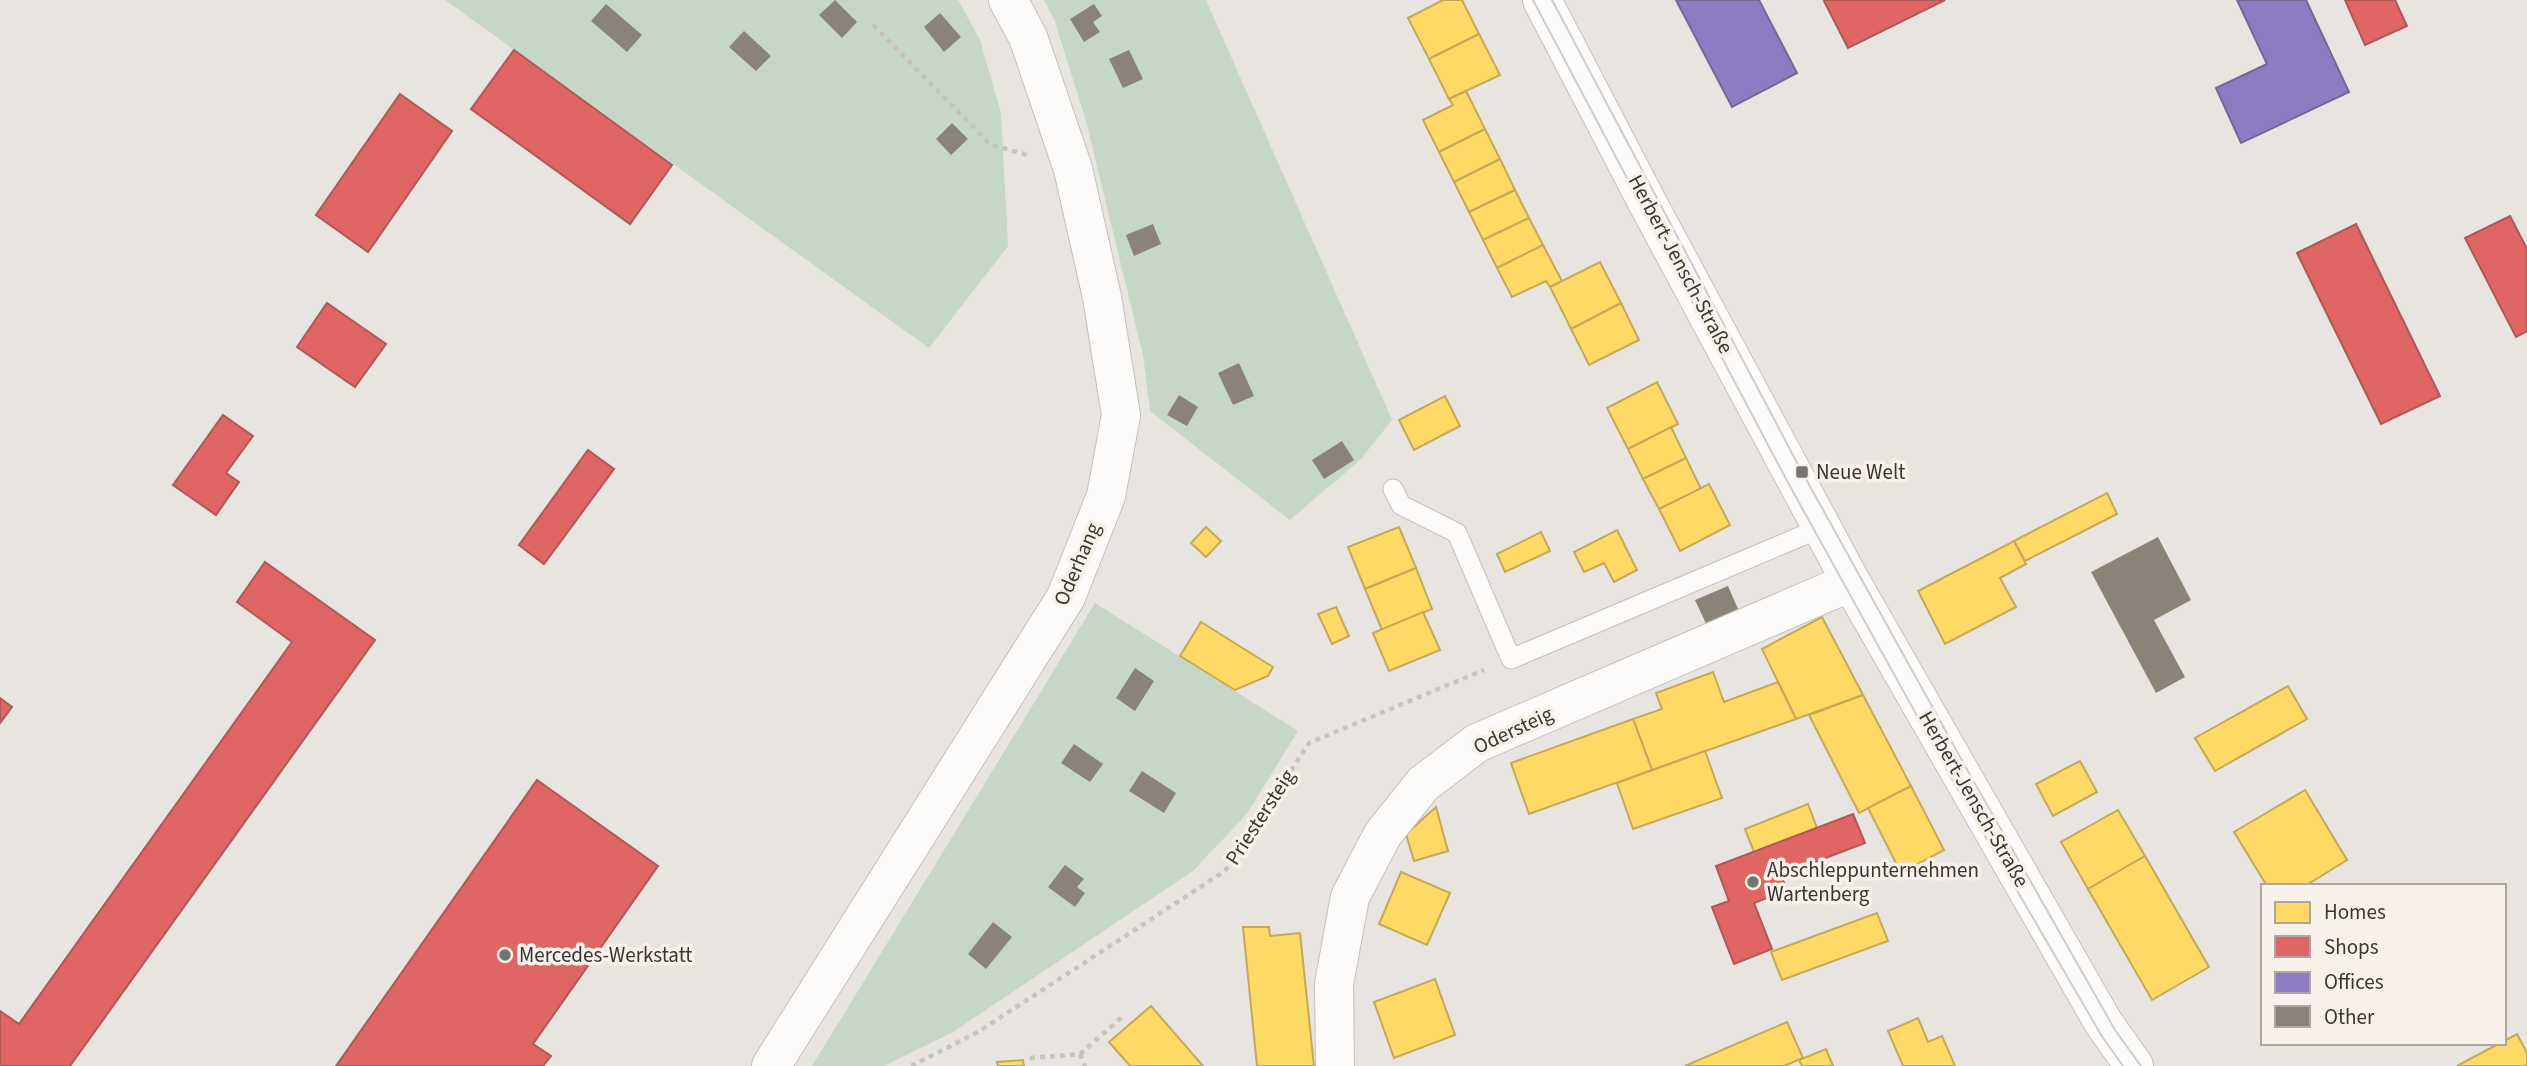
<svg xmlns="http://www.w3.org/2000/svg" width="2527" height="1066" font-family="'Source Sans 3',sans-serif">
<rect width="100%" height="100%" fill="#e8e4e0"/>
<g fill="#c7d7c7">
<path d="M445,0H958L980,40L1001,113L1008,246L929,348Z"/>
<path d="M1044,0H1206L1392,420L1360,460L1290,520L1150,411L1143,355L1086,121L1054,19Z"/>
<path d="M1095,603L1298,731L1246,815L1193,871L953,1032L884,1066H812Z"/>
</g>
<g fill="#ffd966" stroke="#c4a857" stroke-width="2">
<path d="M1443,0H1462L1479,34L1429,59L1408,18Z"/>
<path d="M1479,34L1500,75L1449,99L1429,59Z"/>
<path d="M1466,91L1485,129L1439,152L1423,120L1453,105L1449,99Z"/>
<path d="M1485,129L1500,159L1454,182L1439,152Z"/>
<path d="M1500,159L1515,190L1469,212L1454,182Z"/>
<path d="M1515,190L1529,218L1483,240L1469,212Z"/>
<path d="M1529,218L1543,245L1497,268L1483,240Z"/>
<path d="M1543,245L1562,281L1550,287L1546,281L1512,297L1497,268Z"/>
<path d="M1600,262L1621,303L1571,329L1550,287Z"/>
<path d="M1621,303L1639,340L1589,365L1571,329Z"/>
<path d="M1657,382L1678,424L1628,449L1607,408Z"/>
<path d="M1445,396L1460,426L1414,450L1399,420Z"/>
<path d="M1671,427L1686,458L1643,479L1628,449Z"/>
<path d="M1686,458L1701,489L1659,509L1643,479Z"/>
<path d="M1709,484L1730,525L1680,551L1659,509Z"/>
<path d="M2107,493L2117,514L2025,561L2014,541Z"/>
<path d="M1206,527L1221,541L1206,557L1191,543Z"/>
<path d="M1399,527L1416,568L1365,589L1348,547Z"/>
<path d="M1617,530L1637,570L1614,582L1604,563L1584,572L1574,552Z"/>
<path d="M1541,532L1550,551L1505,572L1497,554Z"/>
<path d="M2014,541L2026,564L2000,578L2016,607L1945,644L1918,591Z"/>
<path d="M1416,568L1432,609L1382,630L1365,589Z"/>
<path d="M1336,607L1349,636L1332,644L1318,614Z"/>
<path d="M1423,612L1440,650L1389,671L1373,633Z"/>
<path d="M1822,617L1863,695L1796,719L1762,649Z"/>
<path d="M1201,622L1273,667L1268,676L1235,690L1180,656Z"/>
<path d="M1713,672L1724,702L1778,682L1796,719L1652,770L1633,719L1662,709L1656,693Z"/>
<path d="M2288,686L2307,719L2215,771L2195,738Z"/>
<path d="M1863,695L1911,786L1859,813L1809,715Z"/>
<path d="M1633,719L1652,770L1529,814L1511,763Z"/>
<path d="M1705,751L1722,798L1633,829L1617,783Z"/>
<path d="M2080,761L2097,792L2053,816L2036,784Z"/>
<path d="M1911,786L1944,850L1901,873L1868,808Z"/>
<path d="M2305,790L2347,860L2305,886H2267L2234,832Z"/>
<path d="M1808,804L1817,828L1754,852L1745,829Z"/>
<path d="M1436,807L1448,851L1414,861L1406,834Z"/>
<path d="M2118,810L2145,856L2088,889L2061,842Z"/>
<path d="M2145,856L2209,967L2152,1000L2088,889Z"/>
<path d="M1401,872L1450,893L1427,945L1379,924Z"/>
<path d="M1877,913L1888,941L1782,980L1771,952Z"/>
<path d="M1243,927H1269L1270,936L1300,933L1314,1066H1257Z"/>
<path d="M1435,979L1455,1035L1394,1058L1374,1002Z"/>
<path d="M1151,1006L1203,1066H1130L1109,1042Z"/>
<path d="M1918,1018L1928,1042L1942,1036L1955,1066H1903L1888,1031Z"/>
<path d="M1787,1022L1803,1058L1784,1066H1685Z"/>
<path d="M2517,1034L2527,1053V1066H2457L2500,1043H2504V1041Z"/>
<path d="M1826,1049L1833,1066H1802L1799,1060Z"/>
<path d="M1023,1060L1024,1066H998L997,1062Z"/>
</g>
<g fill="#e06666" stroke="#ae5857" stroke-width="2">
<path d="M1827,0H1945L1848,48L1824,1Z"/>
<path d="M2345,0H2395L2407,26L2365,45Z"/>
<path d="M514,50L672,165L630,224L471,109Z"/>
<path d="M400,94L452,131L368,252L316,215Z"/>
<path d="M2510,216L2527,249V331L2516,337L2465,238Z"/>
<path d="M2356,224L2440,396L2381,424L2297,253Z"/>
<path d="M327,303L386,344L355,387L297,347Z"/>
<path d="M223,415L253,436L226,473L239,482L216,515L173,485Z"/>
<path d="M588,450L614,469L544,564L519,545Z"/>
<path d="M265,562L375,640L70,1066H0V1011L19,1024L292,642L237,602Z"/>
<path d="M0,698L12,707L0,723Z"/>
<path d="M537,780L658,866L533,1044L551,1056L543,1066H336Z"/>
<path d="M1853,814L1865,843L1781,875L1787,890L1754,903L1772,949L1734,964L1712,907L1729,901L1716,866Z"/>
</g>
<g fill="#8e7cc3" stroke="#746798" stroke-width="2">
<path d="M1676,0H1759L1797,73L1732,107Z"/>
<path d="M2237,0H2306L2349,92L2241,143L2216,88L2267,64Z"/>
</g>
<g fill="#8a8377">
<path d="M835,0L857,22L842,38L819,15Z"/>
<path d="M606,4L642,35L627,52L591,21Z"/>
<path d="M1094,4L1102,16L1093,22L1100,32L1084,42L1070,19Z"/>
<path d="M940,13L961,37L944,52L924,27Z"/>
<path d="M744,31L771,56L756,71L729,47Z"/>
<path d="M1129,50L1143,79L1123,88L1109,59Z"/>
<path d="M952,123L968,139L951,155L936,139Z"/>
<path d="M1153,224L1161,244L1134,256L1126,235Z"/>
<path d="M1239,363L1254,396L1233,405L1218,373Z"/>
<path d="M1179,395L1198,407L1187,426L1167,415Z"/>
<path d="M1342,441L1354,460L1324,479L1312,460Z"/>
<path d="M2158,537L2191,600L2154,620L2185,677L2156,693L2091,572Z"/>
<path d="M1728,586L1741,616L1709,630L1695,600Z"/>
<path d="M1135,668L1154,681L1135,711L1116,698Z"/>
<path d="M1074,744L1103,764L1090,782L1061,763Z"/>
<path d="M1142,771L1176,793L1164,813L1129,791Z"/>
<path d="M1065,865L1084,879L1077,887L1085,893L1075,907L1048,887Z"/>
<path d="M993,922L1012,937L986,969L968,954Z"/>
</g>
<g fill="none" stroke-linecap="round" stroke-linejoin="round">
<defs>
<path id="service" d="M1393,489L1401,505L1457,533L1511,659L1823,527"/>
<g id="minor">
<path d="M1542,0L1647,202L1851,582L2103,1022L2134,1066"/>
<path d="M771,1066L1066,597L1106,496L1121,415L1102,297L1073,169L1028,37L1008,0"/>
<path d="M1335,1066L1334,984L1350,897L1383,834L1423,784L1477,743L1851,582"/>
</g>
</defs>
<use href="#service" stroke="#c3c1be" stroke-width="21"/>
<use href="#minor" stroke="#c3c1be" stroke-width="40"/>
<g stroke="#c5c3c2" stroke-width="4.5" stroke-dasharray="5 5" stroke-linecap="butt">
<path d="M873,25L990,144L1027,155"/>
<path d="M1080,1054L1085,1066"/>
<path d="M1030,1058L1080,1054L1121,1018"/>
<path d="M911,1066L978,1032L1225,871L1309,743L1484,670"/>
</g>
<use href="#service" stroke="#fcfbfa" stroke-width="19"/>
<use href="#minor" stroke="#fcfbfa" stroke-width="38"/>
<g stroke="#cecdcc" stroke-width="2">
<path d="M1533,0L1786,479L1953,781L2103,1038L2123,1066"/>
<path d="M1552,0L1802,472L1969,773L2115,1030L2141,1066"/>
</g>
</g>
<g fill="#767470" stroke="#f8f1e9" stroke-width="2.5">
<rect x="1795" y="465" width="14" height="14" rx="3.5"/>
<circle cx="1753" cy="882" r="7"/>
<circle cx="505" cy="955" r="7"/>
</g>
<g text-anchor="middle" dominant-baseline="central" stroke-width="7" stroke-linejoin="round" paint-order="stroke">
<g font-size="21" fill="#393734" stroke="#f8f1e9">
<text transform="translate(1681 264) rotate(62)">Herbert-Jensch-Straße</text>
<text transform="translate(1077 564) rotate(-67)">Oderhang</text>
<text transform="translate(1513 730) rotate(-25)">Odersteig</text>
<text transform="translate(1974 799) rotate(60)">Herbert-Jensch-Straße</text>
<text transform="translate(1260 817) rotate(-57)">Priestersteig</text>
</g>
<g font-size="21" fill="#393734" stroke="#f8f1e9" text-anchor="start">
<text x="1816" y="472">Neue Welt</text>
<text x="1767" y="870">Abschleppunternehmen<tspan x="1767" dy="24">Wartenberg</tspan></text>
<text x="519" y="955">Mercedes-Werkstatt</text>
</g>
</g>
<rect x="2261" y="884" width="245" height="161" fill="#f8f1e9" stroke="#aca7a1" stroke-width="2"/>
<rect x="2275" y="902" width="35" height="21" fill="#ffd966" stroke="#aca7a1" stroke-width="2"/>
<text x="2324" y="919" font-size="21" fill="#393734">Homes</text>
<rect x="2275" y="936" width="35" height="21" fill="#e06666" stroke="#aca7a1" stroke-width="2"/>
<text x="2324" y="954" font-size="21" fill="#393734">Shops</text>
<rect x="2275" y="972" width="35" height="21" fill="#8e7cc3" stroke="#aca7a1" stroke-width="2"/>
<text x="2324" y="989" font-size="21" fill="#393734">Offices</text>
<rect x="2275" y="1006" width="35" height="21" fill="#8a8377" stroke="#aca7a1" stroke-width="2"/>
<text x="2324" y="1024" font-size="21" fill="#393734">Other</text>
</svg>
